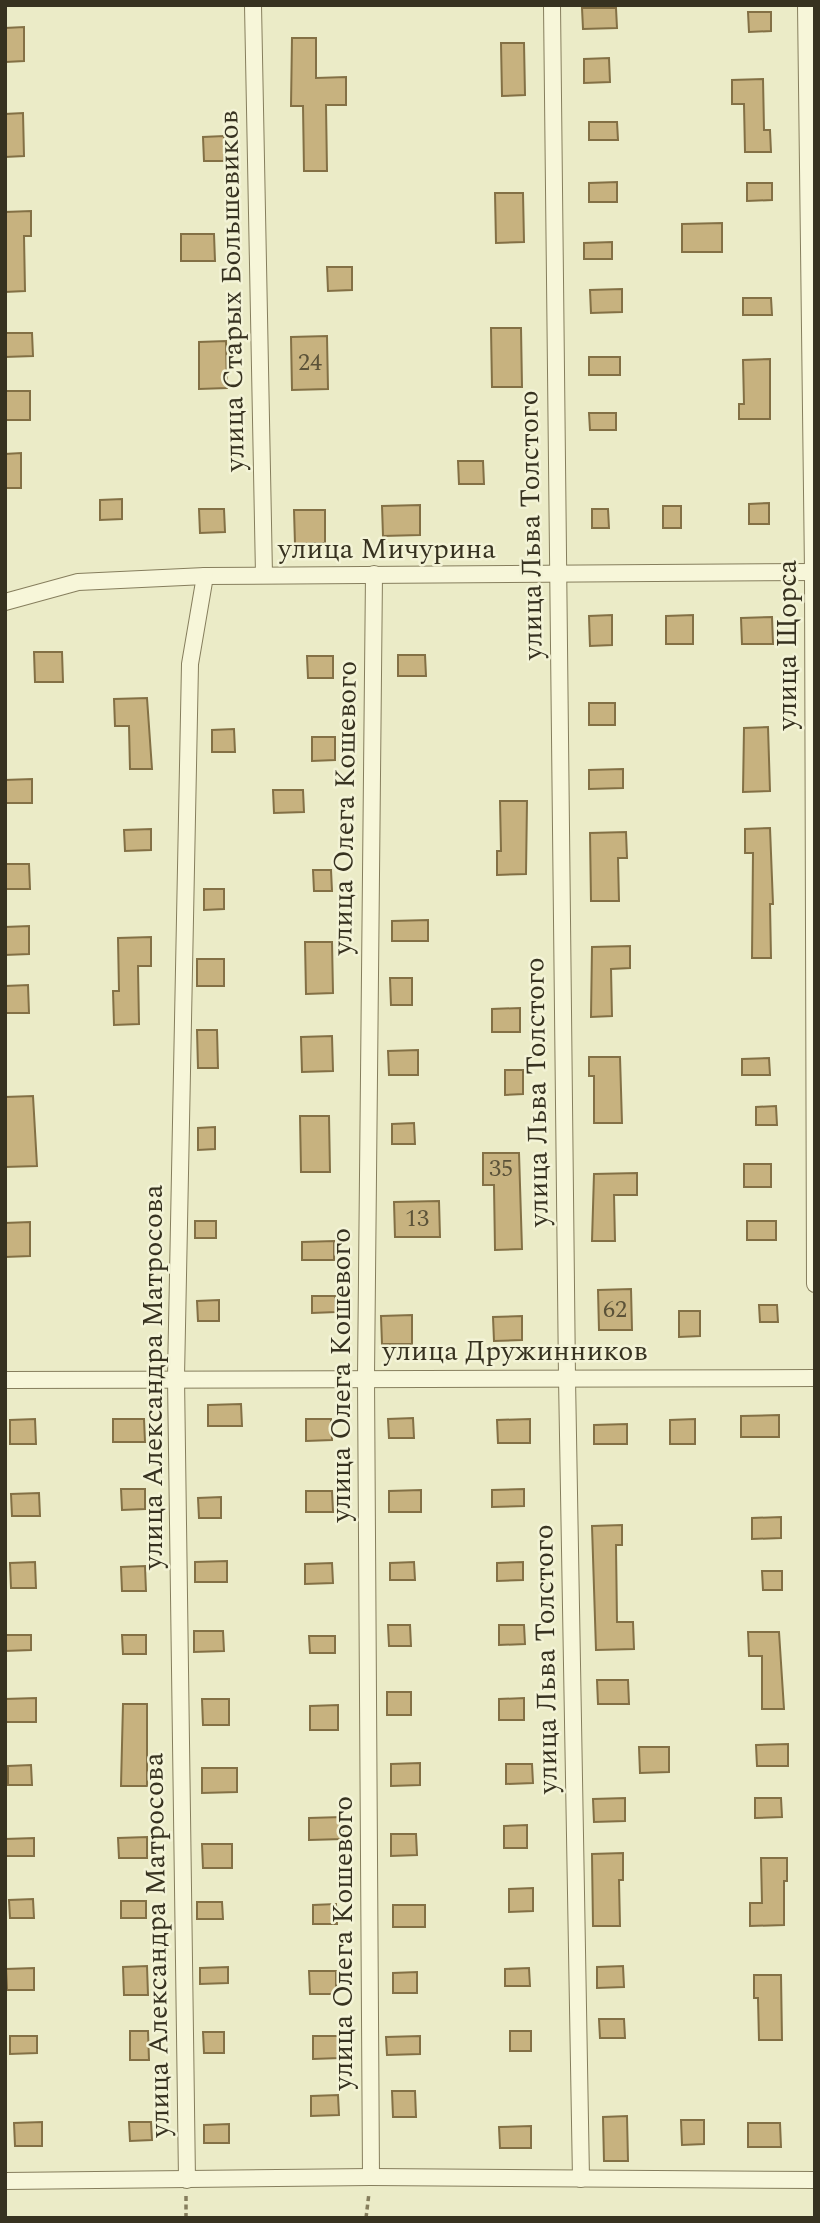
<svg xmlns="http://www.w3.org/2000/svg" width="820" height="2223" font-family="Spectral,serif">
<rect width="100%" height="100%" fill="#ebebc7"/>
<g fill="#c7b27f" stroke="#837045" stroke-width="2">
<path d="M582,8H616L617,28L583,29Z"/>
<path d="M748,12H771V31L749,32Z"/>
<path d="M24,27V61L6,62L5,28Z"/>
<path d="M292,38H316V78L346,77V105H326L327,171H304L303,106H291Z"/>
<path d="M501,43H524L525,95L502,96Z"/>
<path d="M609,58L610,82L584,83V59Z"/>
<path d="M763,79L764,130H770L771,152H745L744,104H732V80Z"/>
<path d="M23,113L24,156L5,157V114Z"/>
<path d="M589,122H617L618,140H589Z"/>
<path d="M224,136V161H204L203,137Z"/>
<path d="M617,182V202H589V183Z"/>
<path d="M747,183H772V200L747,201Z"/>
<path d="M495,193H523L524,242L496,243Z"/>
<path d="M31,211V236H24L25,291L5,292V212Z"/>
<path d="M722,223V252H682V224Z"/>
<path d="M181,234H214L215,261H181Z"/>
<path d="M612,242V259H584V243Z"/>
<path d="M327,267H352V290L328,291Z"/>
<path d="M622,289V312L591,313L590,290Z"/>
<path d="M743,298H771L772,315H743Z"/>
<path d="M491,328H521L522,387H492Z"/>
<path d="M5,333H32L33,356L5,357Z"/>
<path d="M327,336L328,389L292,390L291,337Z"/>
<path d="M226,341L227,388L199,389V342Z"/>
<rect x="589" y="357" width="31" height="18"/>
<path d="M770,359V419H739V404H744L743,360Z"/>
<rect x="6" y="391" width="24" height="29"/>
<path d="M589,413H616V430H590Z"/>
<path d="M21,453V488H5V454Z"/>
<path d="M458,461H483L484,484H459Z"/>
<path d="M122,499V519L100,520V500Z"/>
<path d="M769,503V524H749V504Z"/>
<path d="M420,505V535L383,536L382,506Z"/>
<rect x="663" y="506" width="18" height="22"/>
<path d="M199,509H224L225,532L200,533Z"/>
<path d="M592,509H608L609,528H592Z"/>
<path d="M294,510H325V543L295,544Z"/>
<path d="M612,615V645L590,646L589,616Z"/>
<path d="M693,615V644H666V616Z"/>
<path d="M772,617L773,644H742L741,618Z"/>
<path d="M34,652H62L63,682H35Z"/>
<path d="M398,655H425L426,676H398Z"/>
<path d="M307,656H333V678H308Z"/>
<path d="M147,698L152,769H130L129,726H115L114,699Z"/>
<rect x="589" y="703" width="26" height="22"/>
<path d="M768,727L770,791L743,792L744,728Z"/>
<path d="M234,729L235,752H212V730Z"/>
<path d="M312,737H335V760L312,761Z"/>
<path d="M623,769V788L589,789V770Z"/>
<path d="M32,779V803H5V780Z"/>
<path d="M273,790H303L304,812L274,813Z"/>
<path d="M500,801H527L526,874L497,875V851H501Z"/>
<path d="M770,828L773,904H770L771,958H752L753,853H745V829Z"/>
<path d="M151,829V850L125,851L124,830Z"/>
<path d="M626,832L627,858H618L619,901H591L590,833Z"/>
<path d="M5,864H29L30,889H5Z"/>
<path d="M313,870H331L332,891H314Z"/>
<path d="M204,889H224V909L204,910Z"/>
<path d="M428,920V941H392V921Z"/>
<path d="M29,926V954L5,955V927Z"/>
<path d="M151,937V966H138L139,1024L114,1025L113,991H119L118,938Z"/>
<path d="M305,942H332L333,993L306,994Z"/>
<path d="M630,946V968L611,969L612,1016L591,1017L592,947Z"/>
<rect x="197" y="959" width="27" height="27"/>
<path d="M390,978H412V1005H391Z"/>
<path d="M28,985L29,1013H5V986Z"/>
<path d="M520,1008V1032H492V1009Z"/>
<path d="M197,1030H217L218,1068H198Z"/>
<path d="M332,1036L333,1071L302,1072L301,1037Z"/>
<path d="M418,1050V1075H389L388,1051Z"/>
<path d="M589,1057H620L622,1123H594V1076H589Z"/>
<path d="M769,1058L770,1075H742V1059Z"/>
<path d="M505,1070H523V1094L505,1095Z"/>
<path d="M33,1096L37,1166L5,1167V1097Z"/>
<path d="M776,1106L777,1125H756V1107Z"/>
<path d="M300,1116H329L330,1172H301Z"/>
<path d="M414,1123L415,1144H392V1124Z"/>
<path d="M215,1127V1149L198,1150V1128Z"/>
<path d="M483,1153H519L522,1249L495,1250L494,1185H483Z"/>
<rect x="744" y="1164" width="27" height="23"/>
<path d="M637,1173V1195H614L615,1241H592L594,1174Z"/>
<path d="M439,1201L440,1237H395L394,1202Z"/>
<rect x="195" y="1221" width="21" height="17"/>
<rect x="747" y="1221" width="29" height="19"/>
<path d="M30,1222V1256L5,1257V1223Z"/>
<path d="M334,1241V1260H302V1242Z"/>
<path d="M631,1289L632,1330H599L598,1290Z"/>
<path d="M312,1296H335L336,1312L312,1313Z"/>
<path d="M219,1300V1321H198L197,1301Z"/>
<path d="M759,1305H777L778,1322H760Z"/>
<path d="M679,1311H700V1336L679,1337Z"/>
<path d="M412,1315V1344H382L381,1316Z"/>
<path d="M522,1316V1340L494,1341L493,1317Z"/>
<path d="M241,1404L242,1426H208V1405Z"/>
<path d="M779,1415V1437H741V1416Z"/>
<path d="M413,1418L414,1438H389L388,1419Z"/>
<path d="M35,1419L36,1444H10V1420Z"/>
<path d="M113,1419H144L145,1442H113Z"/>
<path d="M306,1419H331L332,1440L306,1441Z"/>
<path d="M530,1419V1443H498L497,1420Z"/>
<path d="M695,1419V1444H670V1420Z"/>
<path d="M627,1424V1444H594V1425Z"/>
<path d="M121,1489H145V1509L122,1510Z"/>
<path d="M524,1489V1506L492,1507V1490Z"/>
<path d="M421,1490V1512H389V1491Z"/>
<path d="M306,1491H332L333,1512H306Z"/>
<path d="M39,1493L40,1516H12L11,1494Z"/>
<path d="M221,1497V1518H199L198,1498Z"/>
<path d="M781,1517V1538L752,1539V1518Z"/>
<path d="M622,1525V1545H616L617,1622H633L634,1649L596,1650L592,1526Z"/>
<path d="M227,1561V1582H195V1562Z"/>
<path d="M35,1562L36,1588H11L10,1563Z"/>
<path d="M414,1562L415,1580H390V1563Z"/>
<path d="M523,1562V1580L497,1581V1563Z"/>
<path d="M332,1563L333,1583L305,1584V1564Z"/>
<path d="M145,1566L146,1591H122L121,1567Z"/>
<path d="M762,1571H782V1590H763Z"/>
<path d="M388,1625H410L411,1646H389Z"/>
<path d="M499,1625H524L525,1644L499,1645Z"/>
<path d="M194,1631H223L224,1651L194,1652Z"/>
<path d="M748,1632H779L784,1709H762V1656H749Z"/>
<path d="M5,1635H31V1650L5,1651Z"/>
<path d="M122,1635H146V1654H123Z"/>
<path d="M309,1636H335V1653H310Z"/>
<path d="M597,1680H628L629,1704H598Z"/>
<rect x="387" y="1692" width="24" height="23"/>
<path d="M36,1698V1722H5V1699Z"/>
<path d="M524,1698V1720H499V1699Z"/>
<path d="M202,1699H229V1725H203Z"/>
<path d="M123,1704H147V1786H121Z"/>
<path d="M338,1705V1730H310V1706Z"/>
<path d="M788,1744V1766H757L756,1745Z"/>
<path d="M639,1747H669V1772L640,1773Z"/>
<path d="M420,1763V1785L391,1786V1764Z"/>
<path d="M506,1764H532L533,1783L506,1784Z"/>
<path d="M31,1765L32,1785H8V1766Z"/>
<path d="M202,1768H237V1792L202,1793Z"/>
<path d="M625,1798V1821L594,1822L593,1799Z"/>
<path d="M755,1798H781L782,1817L755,1818Z"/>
<path d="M342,1817L343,1839L309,1840V1818Z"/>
<path d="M527,1825V1848H504V1826Z"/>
<path d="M391,1834H416L417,1855L391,1856Z"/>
<path d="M147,1837V1858H119L118,1838Z"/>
<path d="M34,1838V1856H5V1839Z"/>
<path d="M202,1844H232V1868H203Z"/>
<path d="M623,1853V1880H619L620,1926H593L592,1854Z"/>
<path d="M761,1858H787V1881H784V1925L750,1926V1903H762Z"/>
<path d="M533,1888V1911L509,1912V1889Z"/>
<path d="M33,1899L34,1918H10L9,1900Z"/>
<rect x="121" y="1901" width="25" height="17"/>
<path d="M197,1902H222L223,1919H197Z"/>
<path d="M336,1904L337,1924H313V1905Z"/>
<rect x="393" y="1905" width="32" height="22"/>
<path d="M147,1966L148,1995H124L123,1967Z"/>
<path d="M623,1966L624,1987L597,1988V1967Z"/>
<path d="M228,1967V1983L200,1984V1968Z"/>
<path d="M34,1968V1990H7L6,1969Z"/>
<path d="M529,1968L530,1986H505V1969Z"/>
<path d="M309,1971H336V1994H310Z"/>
<path d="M417,1972V1993H393V1973Z"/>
<path d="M754,1975H781L782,2040H759L758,1998H754Z"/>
<path d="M599,2019H624L625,2038H600Z"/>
<path d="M130,2031H148L149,2060H130Z"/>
<rect x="510" y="2031" width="21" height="20"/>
<path d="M203,2032H224V2053H204Z"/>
<path d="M10,2036H37V2053L10,2054Z"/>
<path d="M313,2036H340V2058L313,2059Z"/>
<path d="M420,2036V2054L387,2055L386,2037Z"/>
<path d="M392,2091H415L416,2117H393Z"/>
<path d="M338,2095L339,2115L311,2116V2096Z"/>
<path d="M627,2116L628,2161H604L603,2117Z"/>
<path d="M681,2120H704V2144L682,2145Z"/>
<path d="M42,2122V2146H15L14,2123Z"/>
<path d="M129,2122H151L152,2140L130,2141Z"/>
<path d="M748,2123H780L781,2147H748Z"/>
<path d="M229,2124V2143H204V2125Z"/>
<path d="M531,2126V2148H500L499,2127Z"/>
</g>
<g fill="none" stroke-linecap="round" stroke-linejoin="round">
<defs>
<g id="minor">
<path d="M253,5L264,575"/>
<path d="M552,5L567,1378L581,2179"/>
<path d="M806,5L813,572L815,1284"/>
<path d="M5,602L78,582L205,576L815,572"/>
<path d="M5,1380L815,1378"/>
<path d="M371,2177L366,1377L374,574"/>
<path d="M187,2180L176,1377L190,664L205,576"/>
<path d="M5,2181L371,2177L815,2180"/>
</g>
</defs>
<use href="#minor" stroke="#867e5d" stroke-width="18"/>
<g stroke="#867e5d" stroke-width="3.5" stroke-dasharray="5 3.5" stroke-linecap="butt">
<path d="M186,2218V2195"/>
<path d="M366,2218L369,2193"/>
</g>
<use href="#minor" stroke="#f7f6d9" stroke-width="16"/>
</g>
<g text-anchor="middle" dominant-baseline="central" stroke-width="5" stroke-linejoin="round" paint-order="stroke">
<g font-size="24" fill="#5b5238">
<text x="310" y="363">24</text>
<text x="501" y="1169">35</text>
<text x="417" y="1219">13</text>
<text x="615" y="1310">62</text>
</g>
<g font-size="28" fill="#373220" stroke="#f3f3d6">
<text transform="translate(232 291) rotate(-91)">улица Старых Большевиков</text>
<text transform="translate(531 525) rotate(-91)">улица Льва Толстого</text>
<text x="387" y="549">улица Мичурина</text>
<text transform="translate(787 645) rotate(-90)">улица Щорса</text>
<text transform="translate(345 808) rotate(-89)">улица Олега Кошевого</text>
<text transform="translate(537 1092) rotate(-91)">улица Льва Толстого</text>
<text x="515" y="1351">улица Дружинников</text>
<text transform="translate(341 1375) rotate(-90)">улица Олега Кошевого</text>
<text transform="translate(153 1377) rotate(-90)">улица Александра Матросова</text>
<text transform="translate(546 1659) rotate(-91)">улица Льва Толстого</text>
<text transform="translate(343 1943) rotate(-90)">улица Олега Кошевого</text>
<text transform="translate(157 1945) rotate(-91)">улица Александра Матросова</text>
</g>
</g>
<rect width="820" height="2223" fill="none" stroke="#373220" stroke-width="14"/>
</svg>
